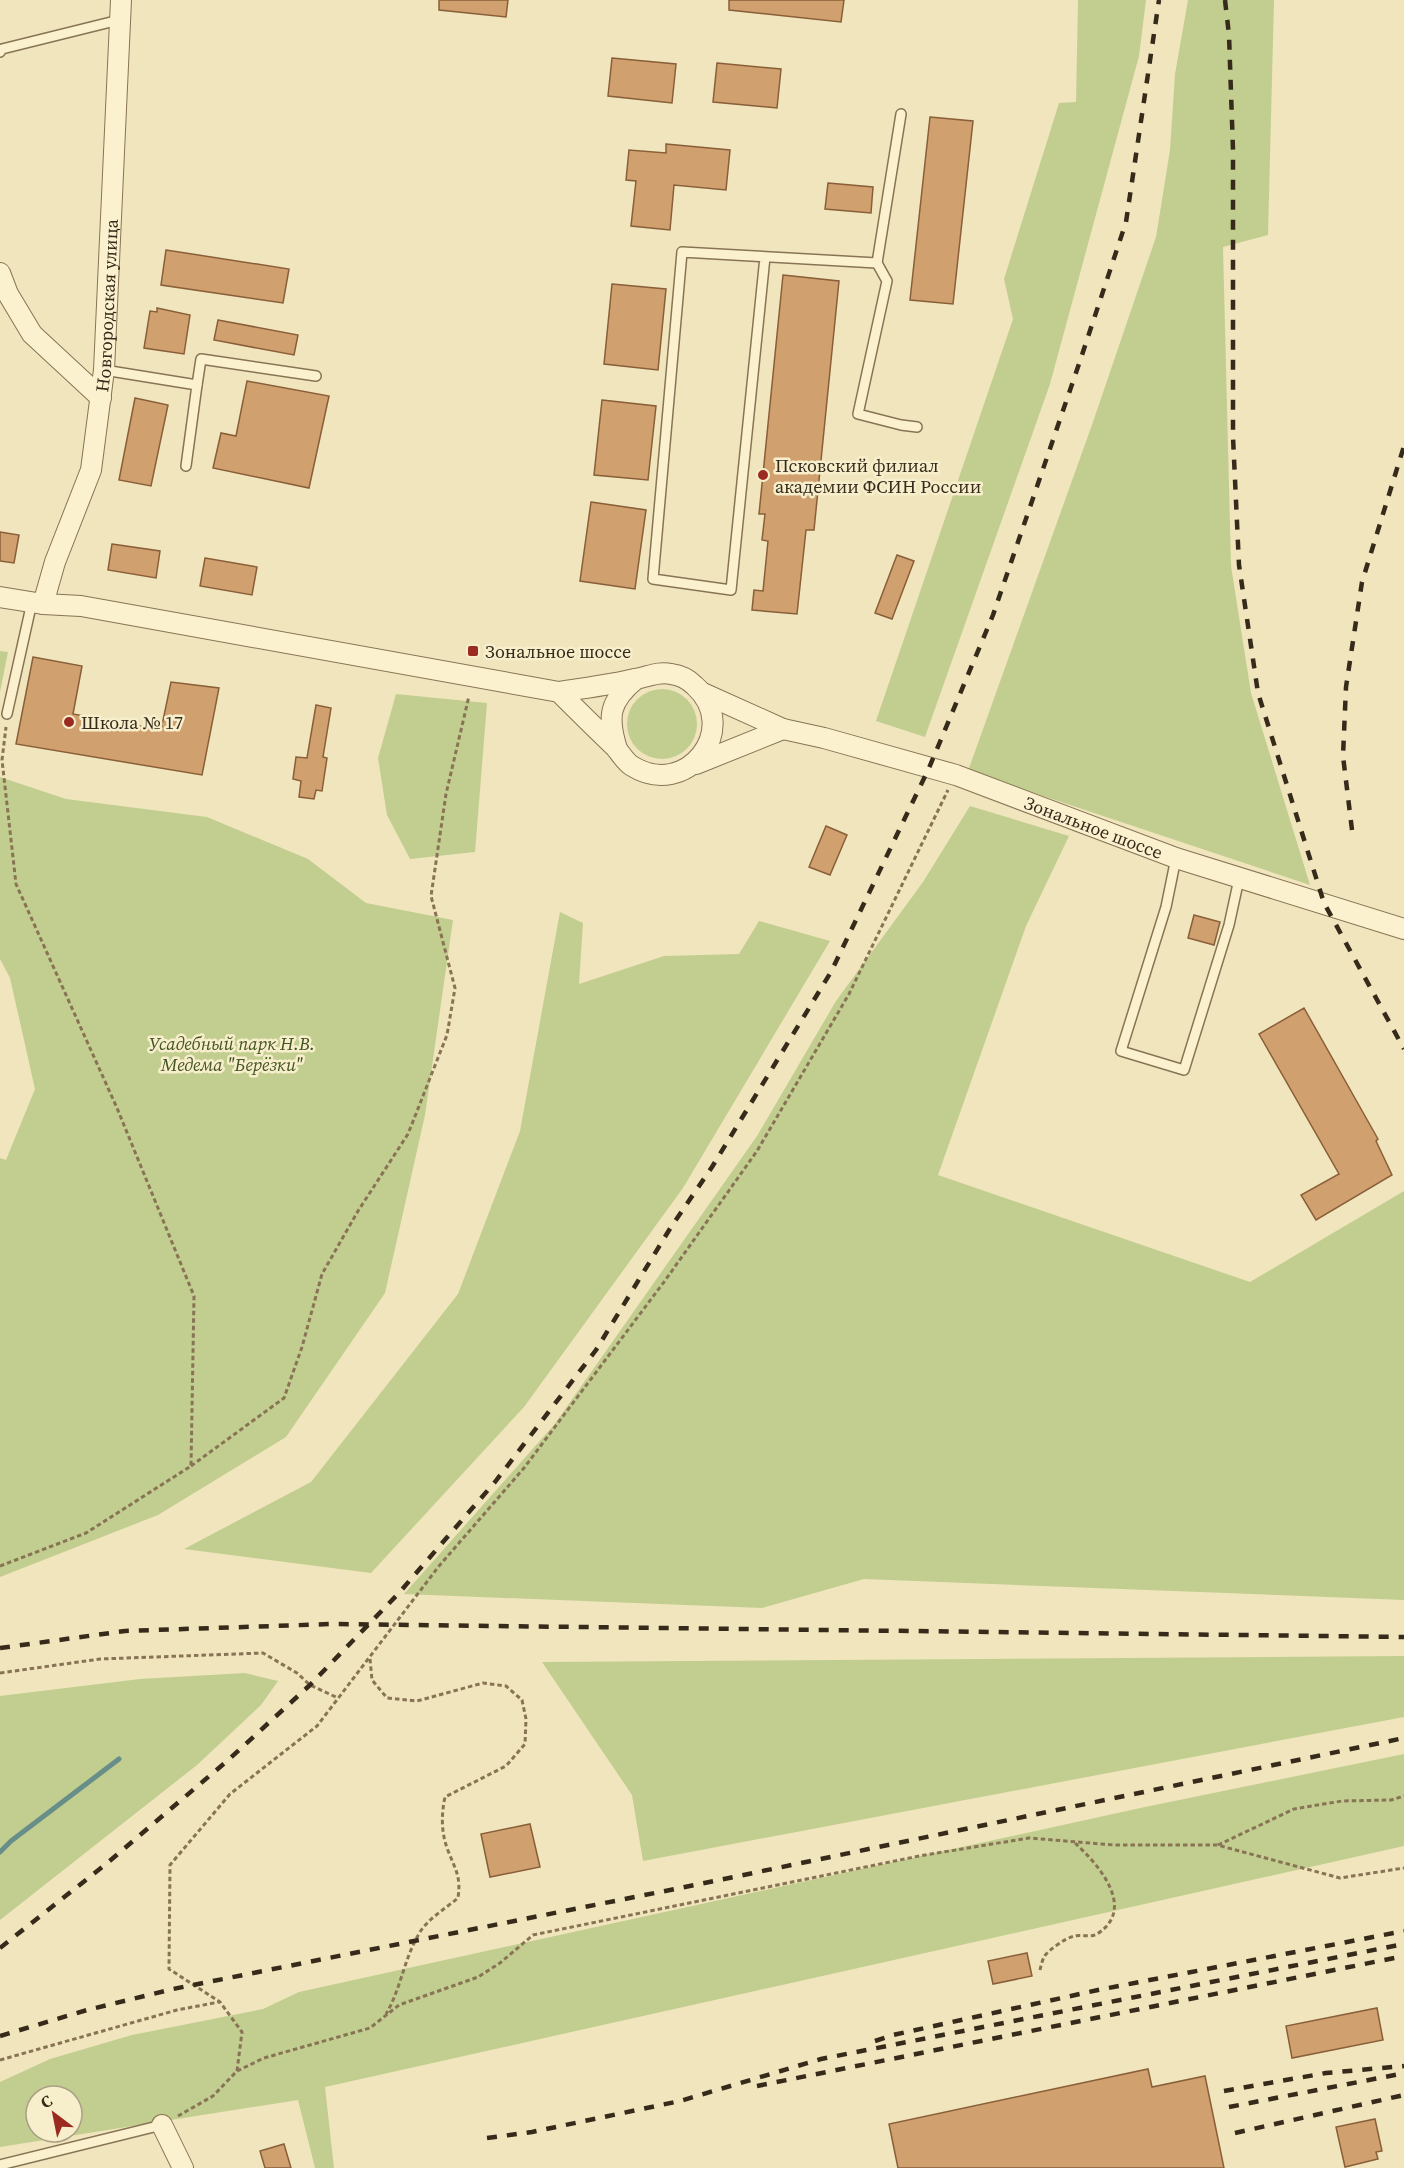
<svg xmlns="http://www.w3.org/2000/svg" width="1404" height="2168" font-family="'Source Serif 4',serif">
<rect width="100%" height="100%" fill="#f0e5bc"/>
<g fill="#c2ce90" fill-rule="evenodd">
<path d="M1078,0H1146L1139,56L1050,384L925,737L876,721L1013,319L1004,279L1059,103L1076,102Z"/>
<path d="M1188,0H1274L1268,235L1223,247L1231,566L1251,693L1310,885L968,771L1093,422L1156,237L1170,150L1175,74Z"/>
<path d="M0,651L8,652L0,692Z"/>
<circle cx="662" cy="724" r="35"/>
<path d="M396,694L487,703L475,852L410,859L387,815L378,758Z"/>
<path d="M0,777L66,799L207,817L308,859L366,903L453,920L425,1115L385,1293L286,1437L158,1515L0,1577V1158L6,1160L35,1089L10,978L0,959Z"/>
<path d="M970,806L1069,836L1026,926L938,1175L1250,1282L1404,1191V1600L864,1579L762,1608L404,1594L554,1425L757,1136L836,1001L923,882Z"/>
<path d="M560,912L583,923L579,984L664,956L739,954L759,921L830,941L683,1188L524,1407L371,1573L184,1549L311,1482L458,1294L520,1131Z"/>
<path d="M1404,1656V1717L643,1861L632,1795L542,1662Z"/>
<path d="M245,1673L278,1681L261,1705L197,1765L0,1920V1696L140,1679Z"/>
<path d="M1404,1754V1846L325,2087L334,2168H315L298,2100L0,2147V2082L50,2059L132,2035L263,2009L299,1992L1145,1807ZM36,2096H72V2132H36Z"/>
</g>
<g fill="none" stroke-linecap="round" stroke-linejoin="round">
<path stroke="#678e88" stroke-width="5" d="M0,1852L11,1841L119,1759"/>
</g>
<g fill="#d1a06f" stroke="#895f39" stroke-width="1.5">
<path d="M439,0H508L506,17L439,10Z"/>
<path d="M729,0H844L841,22L729,10Z"/>
<path d="M612,58L676,64L672,103L608,96Z"/>
<path d="M717,63L781,69L777,108L713,102Z"/>
<path d="M930,117L973,121L953,304L910,300Z"/>
<path d="M666,144L730,150L726,190L674,185L670,230L631,226L636,181L626,180L629,150L666,153Z"/>
<path d="M828,183L873,187L871,213L825,209Z"/>
<path d="M166,250L289,269L283,303L161,285Z"/>
<path d="M783,275L839,281L814,530H806L797,614L752,610L754,590L763,591L768,541L762,540L765,514H759Z"/>
<path d="M612,284L666,289L658,370L604,364Z"/>
<path d="M157,308L190,315L184,354L144,348L150,311L157,312Z"/>
<path d="M218,320L298,335L294,355L214,340Z"/>
<path d="M247,381L329,396L309,488L213,468L221,433L236,436Z"/>
<path d="M135,398L168,405L151,486L119,480Z"/>
<path d="M602,400L656,406L648,480L594,475Z"/>
<path d="M591,502L646,510L635,589L580,581Z"/>
<path d="M0,532L19,535L14,563L0,561Z"/>
<path d="M112,544L160,551L156,578L108,570Z"/>
<path d="M897,555L914,561L892,619L875,613Z"/>
<path d="M205,558L257,567L252,595L200,586Z"/>
<path d="M33,657L82,666L73,714L161,730L171,682L219,688L202,775L16,744Z"/>
<path d="M316,705L331,708L323,757L327,758L322,791L316,790L314,799L299,797L301,781L293,779L296,757L307,758Z"/>
<path d="M826,826L847,835L830,875L809,867Z"/>
<path d="M1194,915L1220,922L1214,945L1188,938Z"/>
<path d="M1304,1008L1378,1139L1376,1141L1392,1175L1316,1220L1301,1195L1339,1174L1259,1034Z"/>
<path d="M530,1824L540,1867L490,1877L481,1834Z"/>
<path d="M1027,1953L1032,1976L993,1984L988,1961Z"/>
<path d="M1377,2008L1383,2040L1292,2058L1286,2026Z"/>
<path d="M1148,2069L1152,2087L1205,2076L1224,2168H898L889,2124Z"/>
<path d="M1375,2119L1382,2151L1376,2152L1378,2159L1345,2167L1336,2127Z"/>
<path d="M284,2144L291,2168H265L260,2151Z"/>
</g>
<g fill="none" stroke-linecap="round" stroke-linejoin="round">
<defs>
<g id="lane">
<path d="M0,52L2,49L119,20"/>
<path d="M765,257L731,590L653,579L682,252L877,263L901,114"/>
<path d="M877,263L887,281L858,414L901,425L917,427"/>
<path d="M104,370L197,385L186,466"/>
<path d="M197,385L201,359L316,376"/>
<path d="M7,714L32,602"/>
<path d="M1176,858L1166,907L1121,1051L1184,1070L1229,925L1239,879"/>
<path d="M0,2165L162,2125"/>
</g>
<g id="street">
<path d="M0,273L8,294L32,334L101,398"/>
<path d="M0,597L43,604L81,606L559,692C584,688 610,685 635,679C648,677 658,671 671,674C680,675 689,680 695,686C742,729 686,800 632,766C625,762 620,752 614,746C595,728 577,710 559,692"/>
<path id="s1" d="M43,604L55,562L91,470L104,370L121,0"/>
<path id="s2" d="M703,693L783,729L824,738L956,775L1176,858L1404,929"/>
<path d="M617,749C607,717 609,701 636,679"/>
<path d="M696,764L783,729"/>
<path d="M162,2125L183,2168"/>
</g>
</defs>
<use href="#lane" stroke="#887455" stroke-width="12"/>
<use href="#street" stroke="#887455" stroke-width="22"/>
<g stroke="#887455" stroke-width="3" stroke-dasharray="4.5 3" stroke-linecap="butt">
<path d="M191,1466L284,1398L302,1347L322,1274L358,1211L408,1134L447,1035L455,988L431,896L446,794L469,696"/>
<path d="M0,1566L86,1533L191,1466L194,1296L117,1108L16,884L2,760L6,727"/>
<path d="M370,1659L372,1680L387,1698L417,1701L483,1683L506,1686L522,1700L526,1719L525,1744L506,1766L445,1797C441,1816 441,1834 449,1853C456,1871 461,1877 458,1898C446,1908 428,1919 420,1932C404,1958 401,1989 386,2014"/>
<path d="M0,1673L100,1659L263,1653L297,1673L310,1685L338,1698"/>
<path d="M1218,1845L1294,1809L1342,1801L1391,1800L1404,1796"/>
<path d="M1040,1970C1041,1966 1042,1961 1044,1957C1048,1950 1066,1938 1074,1936C1082,1934 1091,1938 1097,1934C1137,1909 1099,1865 1075,1843"/>
<path d="M0,2060L177,2010L219,2002"/>
<path d="M237,2071L242,2032L220,2002L169,1969L170,1865L230,1794L317,1726L439,1566L524,1468L664,1282L757,1151L849,994L948,790"/>
<path d="M178,2116L213,2096L237,2071L264,2058L370,2028L399,2005L478,1977L500,1963L533,1935L919,1856L1029,1838L1114,1845H1217L1340,1878L1404,1868"/>
</g>
<use href="#lane" stroke="#fbf1cf" stroke-width="9"/>
<use href="#street" stroke="#fbf1cf" stroke-width="20"/>
<g stroke="#362a1a" stroke-width="4.5" stroke-dasharray="10 10" stroke-linecap="butt">
<path d="M1225,0L1229,35L1233,150V437L1239,565L1258,693L1324,903L1404,1049"/>
<path d="M1352,830L1343,756L1346,687L1362,582L1404,446"/>
<path d="M0,1648L125,1631L332,1624L1404,1637"/>
<path d="M0,1948L106,1864L227,1761L310,1685L398,1594L495,1482L596,1350L671,1227L712,1167L831,972L929,768L993,615L1080,361L1126,222L1159,0"/>
<path d="M0,2036L87,2010L173,1989L700,1884L1404,1738"/>
<path d="M875,2041L893,2035L1098,1990L1404,1931"/>
<path d="M757,2086L1404,1956"/>
<path d="M1224,2091L1326,2073L1404,2066"/>
<path d="M1229,2107L1400,2074"/>
<path d="M1235,2133L1404,2095"/>
<path d="M487,2138L532,2132L680,2101L821,2059L1404,1944"/>
</g>
</g>
<g fill="#9b2b21" stroke="#f7eecc" stroke-width="2">
<circle cx="763" cy="475" r="6"/>
<rect x="467" y="645" width="12" height="12" rx="3"/>
<circle cx="69" cy="722" r="6"/>
</g>
<g text-anchor="middle" dominant-baseline="central" stroke-width="5" stroke-linejoin="round" paint-order="stroke">
<g font-size="18" fill="#362a1a" stroke="#f7eecc">
<text stroke="none"><textPath href="#s1" startOffset="308">Новгородская улица</textPath></text>
<text stroke="none"><textPath href="#s2" startOffset="414">Зональное шоссе</textPath></text>
</g>
<g font-size="18" fill="#362a1a" stroke="#f7eecc" text-anchor="start">
<text x="775" y="465">Псковский филиал<tspan x="775" dy="21">академии ФСИН России</tspan></text>
<text x="485" y="651">Зональное шоссе</text>
<text x="81" y="722">Школа № 17</text>
</g>
<g font-size="18" font-style="italic" fill="#435420" stroke="#f7eecc">
<text x="232" y="1043">Усадебный парк Н.В.<tspan x="232" dy="21">Медема "Берёзки"</tspan></text>
</g>
</g>
<g transform="translate(54 2114) rotate(328)"><circle r="28" fill="#f7eecc" stroke="#aaa085" stroke-width="1.5"/>
<path d="M0-4.5L10 22L0 15L-10 22Z" fill="#9b2b21"/>
<text y="-9" font-size="16" font-weight="bold" text-anchor="middle" fill="#362a1a">С</text>
</g>
</svg>
